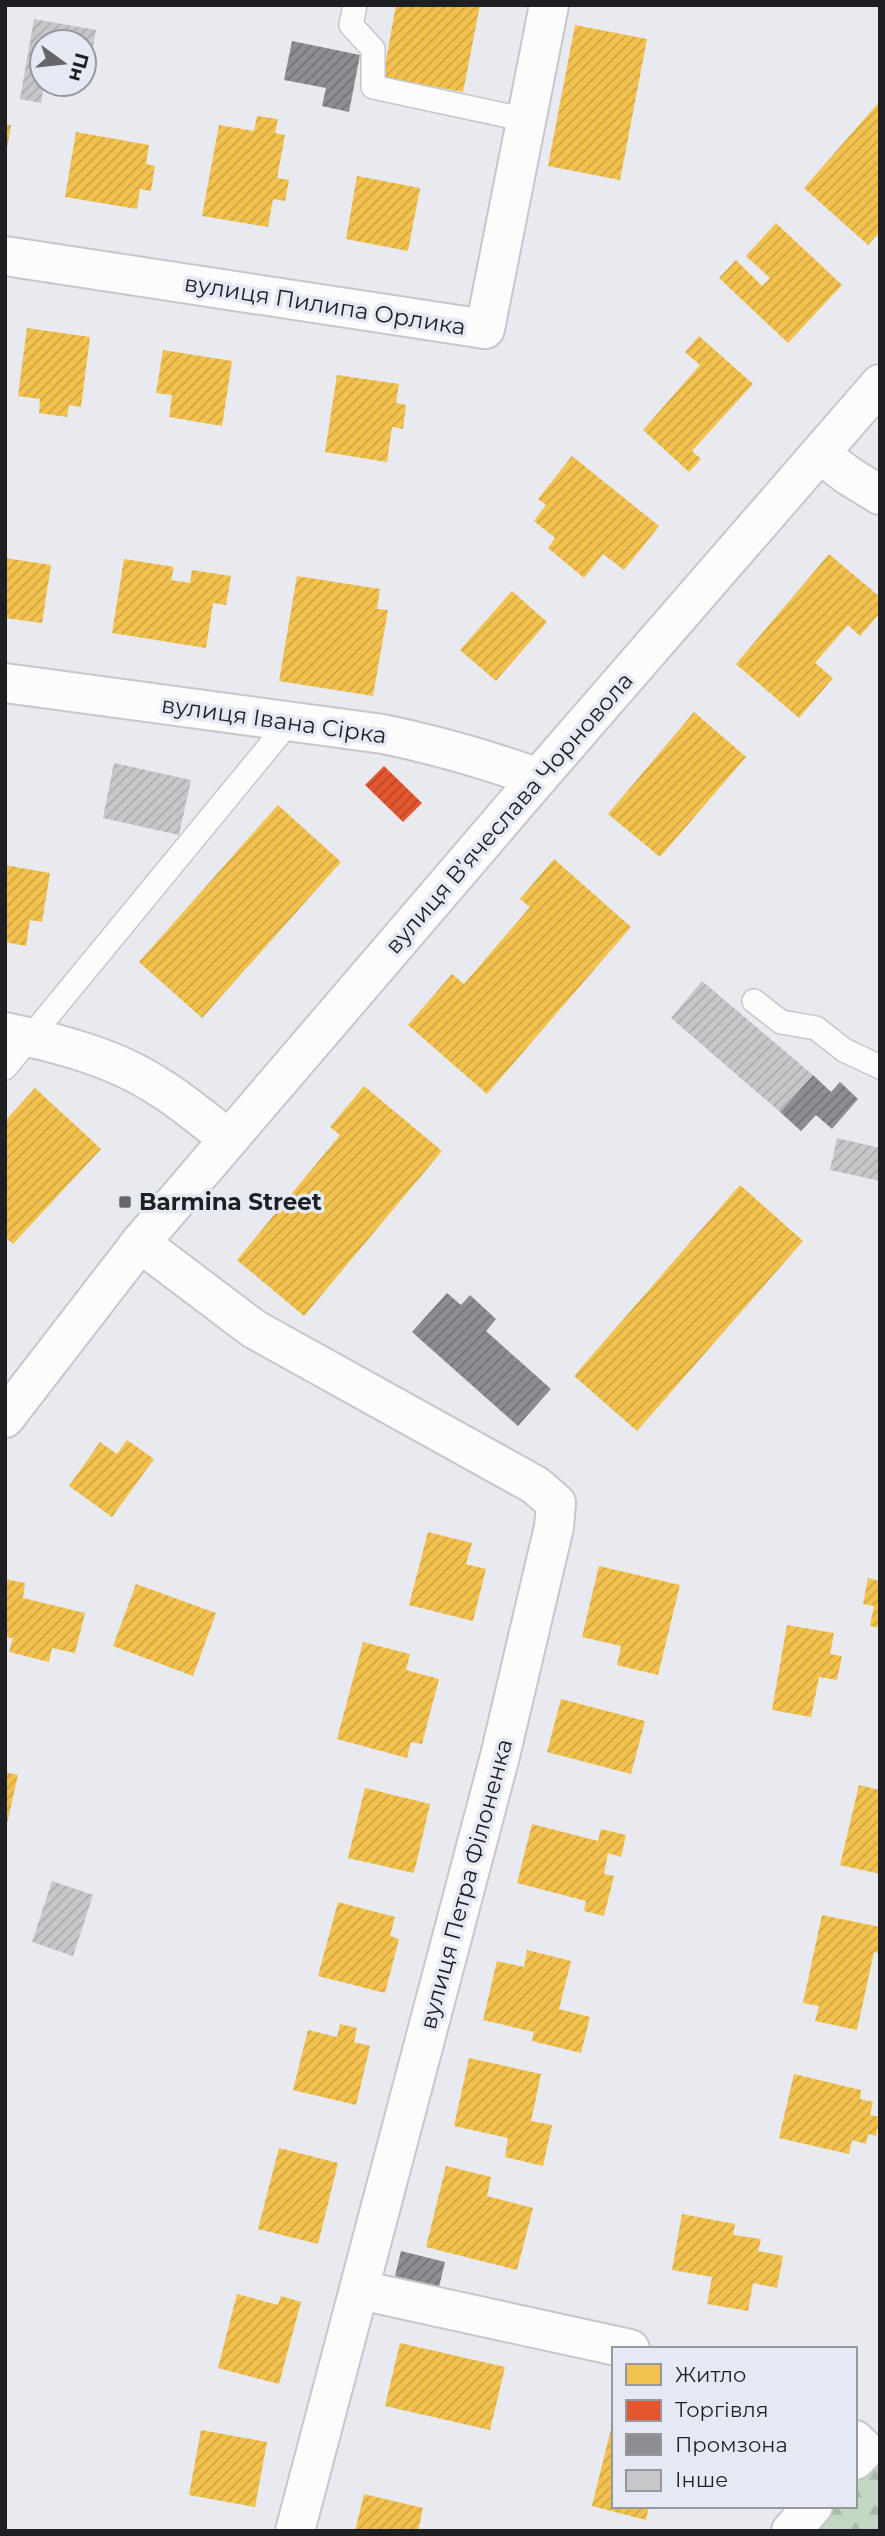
<svg xmlns="http://www.w3.org/2000/svg" width="885" height="2536" font-family="Montserrat,sans-serif">
<defs>
<pattern id="forest-firs" width="22" height="20" patternUnits="userSpaceOnUse" patternTransform="scale(1.75)"><rect width="22" height="20" fill="#c3d8c3"/><path d="M5 1l3.5 6h-7zM16 11l3.5 6h-7z" fill="#a7b9a7"/></pattern>
<pattern id="homes-hatch" width="6" height="6" patternUnits="userSpaceOnUse" patternTransform="scale(1.75)"><rect width="6" height="6" fill="#f2c14e"/><path d="M-1 1l2-2M0 6l6-6M5 7l2-2" fill="none" stroke="#cfa544"/></pattern>
<pattern id="shops-hatch" width="6" height="6" patternUnits="userSpaceOnUse" patternTransform="scale(1.75)"><rect width="6" height="6" fill="#e4572e"/><path d="M-1 1l2-2M0 6l6-6M5 7l2-2" fill="none" stroke="#b84727"/></pattern>
<pattern id="industry-hatch" width="6" height="6" patternUnits="userSpaceOnUse" patternTransform="scale(1.75)"><rect width="6" height="6" fill="#8d8d92"/><path d="M-1 1l2-2M0 6l6-6M5 7l2-2" fill="none" stroke="#737377"/></pattern>
<pattern id="building-hatch" width="6" height="6" patternUnits="userSpaceOnUse" patternTransform="scale(1.75)"><rect width="6" height="6" fill="#c8c6c9"/><path d="M-1 1l2-2M0 6l6-6M5 7l2-2" fill="none" stroke="#abaaac"/></pattern>
</defs>
<rect width="100%" height="100%" fill="#e8eaf0"/>
<path fill="url(#forest-firs)" d="M880,2456V2531H810L833,2506H855V2482Z"/>
<g fill="url(#homes-hatch)">
<path d="M396,5H480L463,92L383,77Z"/>
<path d="M575,25L647,39L620,180L548,166Z"/>
<path d="M880,101V232L868,245L804,188Z"/>
<path d="M257,116L278,119L275,133L285,135L277,178L289,180L285,201L273,199L268,227L202,216L219,125L254,131Z"/>
<path d="M5,124L11,125L7,149H5Z"/>
<path d="M76,132L149,145L146,164L155,166L151,191L140,189L137,209L65,197Z"/>
<path d="M357,176L420,188L408,251L346,239Z"/>
<path d="M776,223L842,285L788,343L719,278L736,260L762,286L770,278L746,256Z"/>
<path d="M27,328L90,337L81,407L69,405L67,417L39,413L40,399L18,396Z"/>
<path d="M699,336L753,384L692,451L701,459L689,472L643,430L700,365L685,352Z"/>
<path d="M163,350L232,361L222,426L169,417L172,395L156,393Z"/>
<path d="M337,375L399,384L396,403L406,405L403,429L392,427L387,462L325,452Z"/>
<path d="M572,456L659,526L624,570L603,554L584,578L548,548L555,538L534,521L546,505L538,499Z"/>
<path d="M829,554L880,597V613L860,636L848,625L815,663L833,678L799,718L736,664Z"/>
<path d="M5,558L51,565L42,623L5,618Z"/>
<path d="M124,559L174,567L171,580L190,583L192,570L231,576L226,605L213,603L206,648L112,633Z"/>
<path d="M297,576L380,589L377,609L388,610L373,696L279,681Z"/>
<path d="M512,591L547,622L496,681L460,650Z"/>
<path d="M694,712L746,757L660,857L608,814Z"/>
<path d="M278,805L341,862L202,1018L139,962Z"/>
<path d="M554,859L631,927L487,1094L408,1025L452,974L464,984L530,907L520,899Z"/>
<path d="M5,865L50,873L42,922L30,920L26,946L5,942Z"/>
<path d="M364,1086L442,1151L304,1316L237,1260L340,1135L330,1127Z"/>
<path d="M35,1088L101,1149L13,1244L5,1237V1121Z"/>
<path d="M740,1185L803,1241L637,1431L574,1376Z"/>
<path d="M127,1440L154,1459L112,1517L69,1486L100,1442L117,1454Z"/>
<path d="M428,1532L472,1543L466,1564L486,1569L473,1621L409,1605Z"/>
<path d="M599,1566L680,1585L658,1675L617,1665L621,1646L582,1637Z"/>
<path d="M868,1578L880,1581V1628L870,1626L874,1606L863,1604Z"/>
<path d="M5,1579L25,1583L23,1598L85,1613L75,1653L52,1648L49,1662L9,1652L13,1638L5,1637Z"/>
<path d="M136,1584L216,1613L193,1676L113,1646Z"/>
<path d="M787,1625L834,1633L830,1654L842,1656L837,1680L819,1677L811,1717L772,1710Z"/>
<path d="M363,1642L410,1654L406,1670L439,1679L422,1744L411,1742L407,1758L337,1739Z"/>
<path d="M561,1699L645,1721L631,1774L547,1752Z"/>
<path d="M5,1772L18,1775L6,1828H5Z"/>
<path d="M859,1785L880,1790V1874L840,1865Z"/>
<path d="M365,1788L430,1804L414,1873L348,1858Z"/>
<path d="M532,1824L598,1841L601,1829L626,1835L621,1857L608,1853L604,1874L614,1876L604,1916L584,1911L586,1901L517,1883Z"/>
<path d="M338,1902L395,1917L390,1936L399,1939L385,1993L318,1976Z"/>
<path d="M822,1915L880,1927V1953L874,1952L857,2030L815,2021L819,2006L803,2003Z"/>
<path d="M527,1950L571,1961L559,2009L590,2017L581,2053L532,2041L534,2032L483,2020L497,1961L524,1967Z"/>
<path d="M340,2024L357,2028L354,2042L370,2046L356,2105L293,2090L308,2030L337,2037Z"/>
<path d="M469,2058L541,2074L531,2121L552,2125L543,2166L505,2157L508,2138L454,2126Z"/>
<path d="M794,2074L861,2090L860,2099L873,2102L870,2115L880,2117L876,2136L868,2134L866,2144L852,2140L849,2154L779,2138Z"/>
<path d="M279,2148L338,2163L318,2244L258,2229Z"/>
<path d="M446,2166L491,2177L487,2196L533,2208L517,2270L426,2247Z"/>
<path d="M682,2214L735,2224L733,2235L761,2239L758,2251L783,2256L777,2288L753,2283L748,2311L707,2304L712,2277L672,2270Z"/>
<path d="M237,2294L278,2305L281,2296L301,2302L279,2384L218,2368Z"/>
<path d="M400,2343L505,2367L490,2430L385,2406Z"/>
<path d="M611,2429L614,2430V2506H649L646,2520L592,2506Z"/>
<path d="M201,2430L267,2442L255,2507L189,2495Z"/>
<path d="M364,2494L423,2508L418,2531H355Z"/>
</g>
<path fill="url(#shops-hatch)" d="M384,766L422,803L403,822L365,785Z"/>
<g fill="url(#industry-hatch)">
<path d="M292,41L360,55L349,112L322,106L326,88L284,80Z"/>
<path d="M813,1075L831,1092L840,1082L858,1099L832,1129L816,1115L801,1131L780,1112Z"/>
<path d="M447,1293L461,1305L470,1295L496,1319L486,1331L551,1389L518,1426L412,1332Z"/>
<path d="M401,2251L445,2262L439,2287L395,2276Z"/>
</g>
<g fill="url(#building-hatch)">
<path d="M34,19L96,30L85,91L84,87L73,85L84,84V42H42V84H44L41,103L20,99Z"/>
<path d="M114,763L191,780L179,835L103,818Z"/>
<path d="M702,981L813,1075L780,1112L671,1018Z"/>
<path d="M837,1138L880,1148V1181L830,1170Z"/>
<path d="M52,1881L93,1895L73,1956L32,1942Z"/>
</g>
<g fill="none" stroke-linecap="round" stroke-linejoin="round">
<defs>
<g id="lane">
<path d="M355,5L351,25L373,49V87L527,120"/>
<path d="M754,1001L781,1022L816,1028L844,1050L880,1067"/>
<path d="M5,1068L291,720"/>
</g>
<g id="street">
<path d="M5,256L485,329L549,5"/>
<path d="M820,454L849,476L880,495"/>
<path d="M5,683L383,734C436,745 486,759 538,778"/>
<path d="M5,1032C57,1043 114,1057 159,1087C184,1102 206,1122 229,1139"/>
<path d="M140,1243L254,1329L535,1485L556,1503L554,1527L500,1756L295,2531"/>
<path d="M5,1418L140,1243L538,778L880,384"/>
<path d="M360,2290L630,2349"/>
<path d="M855,2440L865,2450L855,2460"/>
<path d="M791,2531L813,2506"/>
</g>
</defs>
<use href="#lane" stroke="#c5c7cb" stroke-width="26"/>
<use href="#street" stroke="#c5c7cb" stroke-width="42"/>
<use href="#lane" stroke="#fcfcfd" stroke-width="23"/>
<use href="#street" stroke="#fcfcfd" stroke-width="38"/>
</g>
<rect fill="#64666a" stroke="#e5e9f3" stroke-width="2.5" x="118" y="1195" width="14" height="14" rx="3.5"/>
<g text-anchor="middle" dominant-baseline="central" stroke-width="7" stroke-linejoin="round" paint-order="stroke">
<g font-size="23" fill="#1d1f22" stroke="#e5e9f3">
<text transform="translate(325 305) rotate(9)">вулиця Пилипа Орлика</text>
<text transform="translate(274 720) rotate(8)">вулиця Івана Сірка</text>
<text transform="translate(509 813) rotate(-49)">вулиця Вʼячеслава Чорновола</text>
<text transform="translate(466 1884) rotate(-75)">вулиця Петра Філоненка</text>
</g>
<g font-size="23" font-weight="bold" fill="#1d1f22" stroke="#e5e9f3" text-anchor="start">
<text x="139" y="1202">Barmina Street</text>
</g>
</g>
<rect width="885" height="2536" fill="none" stroke="#1d1f22" stroke-width="14"/>
<rect x="612" y="2347" width="245" height="161" fill="#e5e9f3" stroke="#95989f" stroke-width="2"/>
<rect x="626" y="2364" width="35" height="21" fill="#f2c14e" stroke="#95989f" stroke-width="2"/>
<text x="675" y="2382" font-size="21" fill="#1d1f22">Житло</text>
<rect x="626" y="2400" width="35" height="21" fill="#e4572e" stroke="#95989f" stroke-width="2"/>
<text x="675" y="2417" font-size="21" fill="#1d1f22">Торгівля</text>
<rect x="626" y="2434" width="35" height="21" fill="#8d8d92" stroke="#95989f" stroke-width="2"/>
<text x="675" y="2452" font-size="21" fill="#1d1f22">Промзона</text>
<rect x="626" y="2470" width="35" height="21" fill="#c8c6c9" stroke="#95989f" stroke-width="2"/>
<text x="675" y="2487" font-size="21" fill="#1d1f22">Інше</text>
<g transform="translate(63 63) rotate(105)"><circle r="33" fill="#e5e9f3" stroke="#95989f" stroke-width="2"/>
<path d="M0-5L12 26L0 18L-12 26Z" fill="#64666a"/>
<text y="-10" font-size="19" font-weight="bold" text-anchor="middle" fill="#1d1f22">Пн</text>
</g>
</svg>
